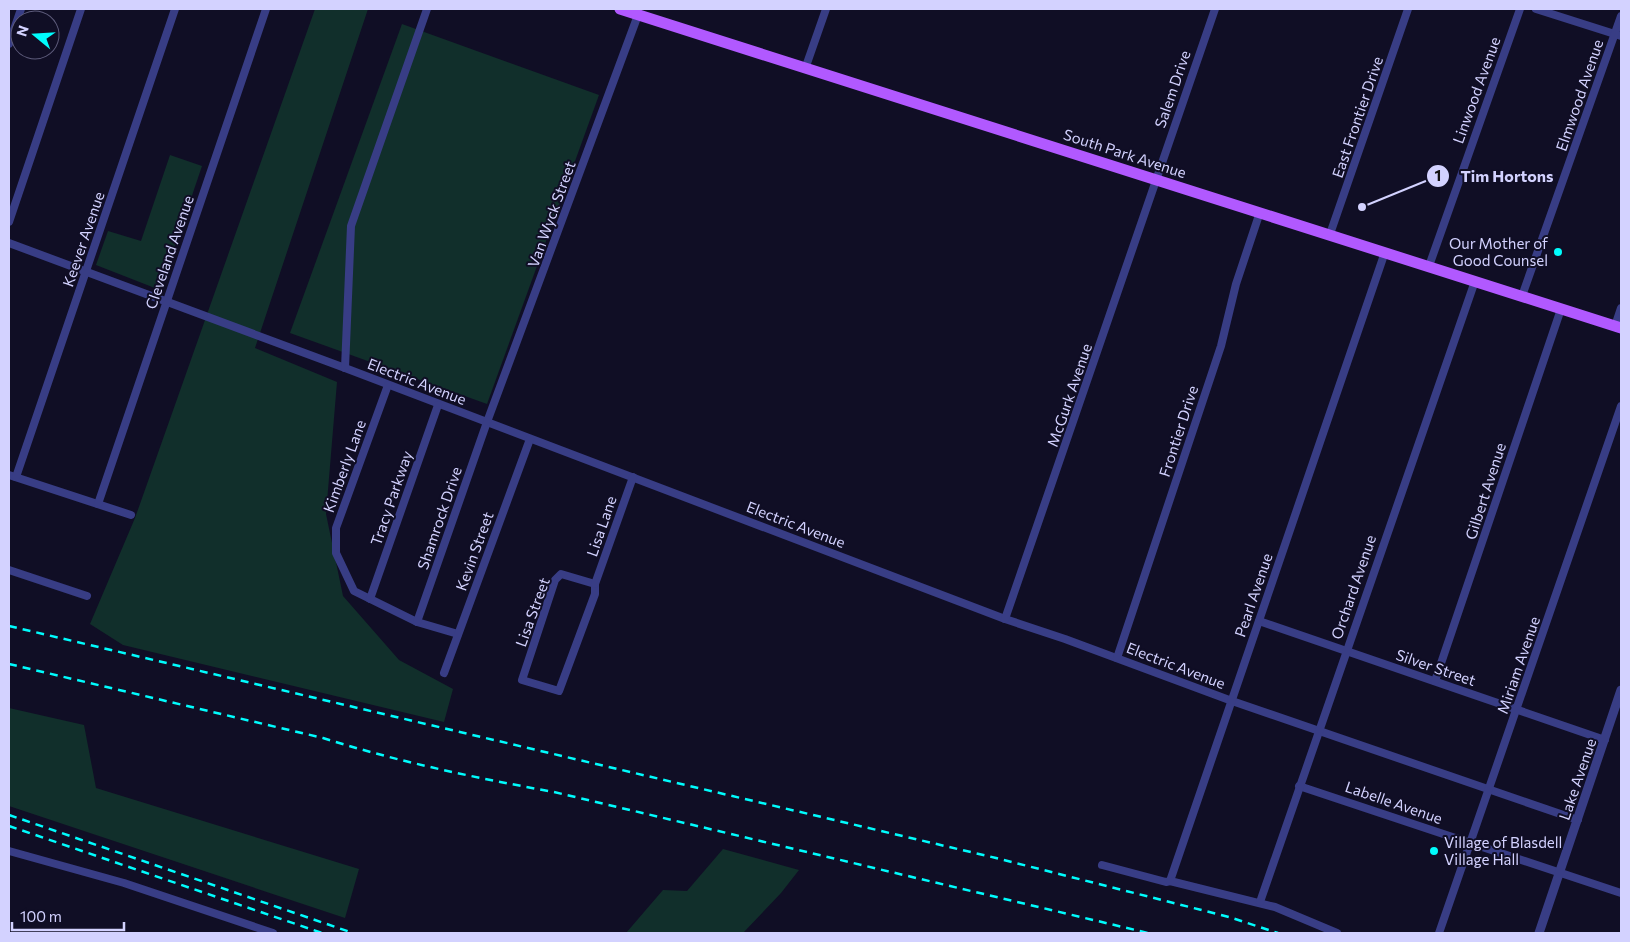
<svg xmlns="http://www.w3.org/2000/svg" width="1630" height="942" font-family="Commissioner,sans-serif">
<rect width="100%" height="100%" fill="#100e25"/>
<g fill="#112f2b">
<path d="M315,9H368L255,348L337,382L326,514L343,596L399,660L453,689L444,722L123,645L90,624L135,518Z"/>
<path d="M402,24L599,95L487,404L290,333Z"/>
<path d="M170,155L202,166L160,290L96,265L108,231L141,241Z"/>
<path d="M9,708L84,725L96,788L359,869L345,918L9,806Z"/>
<path d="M723,849L799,870L781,893L743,933H626L663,890L687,891Z"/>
</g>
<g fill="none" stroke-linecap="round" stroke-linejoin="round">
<g stroke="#383d85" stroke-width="8">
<path d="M1536,9L1621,36"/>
<path d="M9,44L21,9"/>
<path d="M805,69L826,9"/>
<path d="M9,222L81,9"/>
<path d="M1330,234L1408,9"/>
<path d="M9,243L345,368L1005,619L1065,639L1232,701L1578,820"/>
<path d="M1429,266L1520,9"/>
<path d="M1522,296L1621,16"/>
<path d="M1615,326L1621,308"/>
<path d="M345,368L351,226L427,9"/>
<path d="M388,385L336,528V553L354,591L417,622L458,634"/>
<path d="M9,475L131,515"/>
<path d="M16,477L175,9"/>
<path d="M98,504L266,9"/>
<path d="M9,570L87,596"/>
<path d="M561,574L595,584V594L559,691L522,680L555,580Z"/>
<path d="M595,584L633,477"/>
<path d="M370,599L438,405"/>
<path d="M1005,619L1215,9"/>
<path d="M1259,621L1605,740"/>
<path d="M417,622L487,422L638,15"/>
<path d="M1117,658L1221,346L1236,284L1260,212"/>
<path d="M444,673L530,439"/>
<path d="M1435,681L1561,309"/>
<path d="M1299,786L1621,893"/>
<path d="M9,851L124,883L273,933"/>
<path d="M1102,865L1166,882L1170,881L1385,252"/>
<path d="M1170,881L1275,907L1337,933"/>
<path d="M1260,902L1475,281"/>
<path d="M1439,933L1621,406"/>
</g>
<path stroke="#383d85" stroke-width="9" d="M1539,933L1621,690"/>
<path stroke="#b159ff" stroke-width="11" d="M620,9L1621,328"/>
<g stroke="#00fcfd" stroke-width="2.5" stroke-dasharray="8 6" stroke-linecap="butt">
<path d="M9,626L996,858L1229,917L1278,933"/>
<path d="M9,664L323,738C399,762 476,778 554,792L1148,933"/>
<path d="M9,815L353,933"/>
<path d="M9,826L322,933"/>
</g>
</g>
<g fill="#00fcfd" stroke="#100e25" stroke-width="2">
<circle cx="1558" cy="252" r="5"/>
<circle cx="1434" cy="851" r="5"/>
</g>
<g text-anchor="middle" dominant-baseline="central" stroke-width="4" stroke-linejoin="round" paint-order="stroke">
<g font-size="15" fill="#d3d2ff" stroke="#100e25">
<text transform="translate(1172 89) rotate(-71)">Salem Drive</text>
<text transform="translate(1476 90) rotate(-70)">Linwood Avenue</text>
<text transform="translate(1579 95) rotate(-71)">Elmwood Avenue</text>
<text transform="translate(1357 117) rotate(-71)">East Frontier Drive</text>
<text transform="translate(1125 153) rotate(18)">South Park Avenue</text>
<text transform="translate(551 214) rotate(-70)">Van Wyck Street</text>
<text transform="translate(83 239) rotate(-71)">Keever Avenue</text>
<text transform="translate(169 252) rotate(-71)">Cleveland Avenue</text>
<text transform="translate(417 381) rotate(21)">Electric Avenue</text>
<text transform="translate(1069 395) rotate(-71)">McGurk Avenue</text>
<text transform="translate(1178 431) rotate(-72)">Frontier Drive</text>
<text transform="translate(344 466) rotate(-70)">Kimberly Lane</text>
<text transform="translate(1485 491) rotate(-72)">Gilbert Avenue</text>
<text transform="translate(391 498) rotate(-71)">Tracy Parkway</text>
<text transform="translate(439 518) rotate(-71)">Shamrock Drive</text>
<text transform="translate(796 524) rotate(21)">Electric Avenue</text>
<text transform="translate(601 526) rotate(-71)">Lisa Lane</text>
<text transform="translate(474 551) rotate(-70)">Kevin Street</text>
<text transform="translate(1353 587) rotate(-71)">Orchard Avenue</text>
<text transform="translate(1253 595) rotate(-71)">Pearl Avenue</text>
<text transform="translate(532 612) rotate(-70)">Lisa Street</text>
<text transform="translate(1176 665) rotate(21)">Electric Avenue</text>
<text transform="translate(1518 665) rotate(-71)">Miriam Avenue</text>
<text transform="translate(1436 667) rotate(19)">Silver Street</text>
<text transform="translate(1577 779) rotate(-71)">Lake Avenue</text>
<text transform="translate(1394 802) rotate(19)">Labelle Avenue</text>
</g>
<g font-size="15" fill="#d3d2ff" stroke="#100e25" text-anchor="end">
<text x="1548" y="243">Our Mother of<tspan x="1548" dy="17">Good Counsel</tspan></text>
<text x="1444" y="842" text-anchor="start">Village of Blasdell<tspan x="1444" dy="17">Village Hall</tspan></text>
</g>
</g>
<path fill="none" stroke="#d3d2ff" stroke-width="2" d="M1362 207L1438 176"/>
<g fill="#d3d2ff" stroke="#100e25" stroke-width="2">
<circle cx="1362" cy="207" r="5"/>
<circle cx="1438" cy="176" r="12"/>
</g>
<g font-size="15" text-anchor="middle" font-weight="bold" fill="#111">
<text x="1438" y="181">1</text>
</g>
<g font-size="16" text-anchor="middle" font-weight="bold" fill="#d3d2ff" stroke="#100e25" stroke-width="4" stroke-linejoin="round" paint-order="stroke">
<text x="1507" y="182">Tim Hortons</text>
</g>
<rect width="1630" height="942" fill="none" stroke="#d3d2ff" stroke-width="20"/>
<g transform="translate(35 35) rotate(288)"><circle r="24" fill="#100e25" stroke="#5e5c7c"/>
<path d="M0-4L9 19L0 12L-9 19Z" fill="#00fcfd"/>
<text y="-8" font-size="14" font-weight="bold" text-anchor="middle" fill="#d3d2ff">N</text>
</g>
<path d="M12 922v8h112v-8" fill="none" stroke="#d3d2ff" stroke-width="2.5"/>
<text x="20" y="922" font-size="15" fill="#d3d2ff" stroke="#100e25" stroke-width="4" paint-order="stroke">100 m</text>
</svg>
